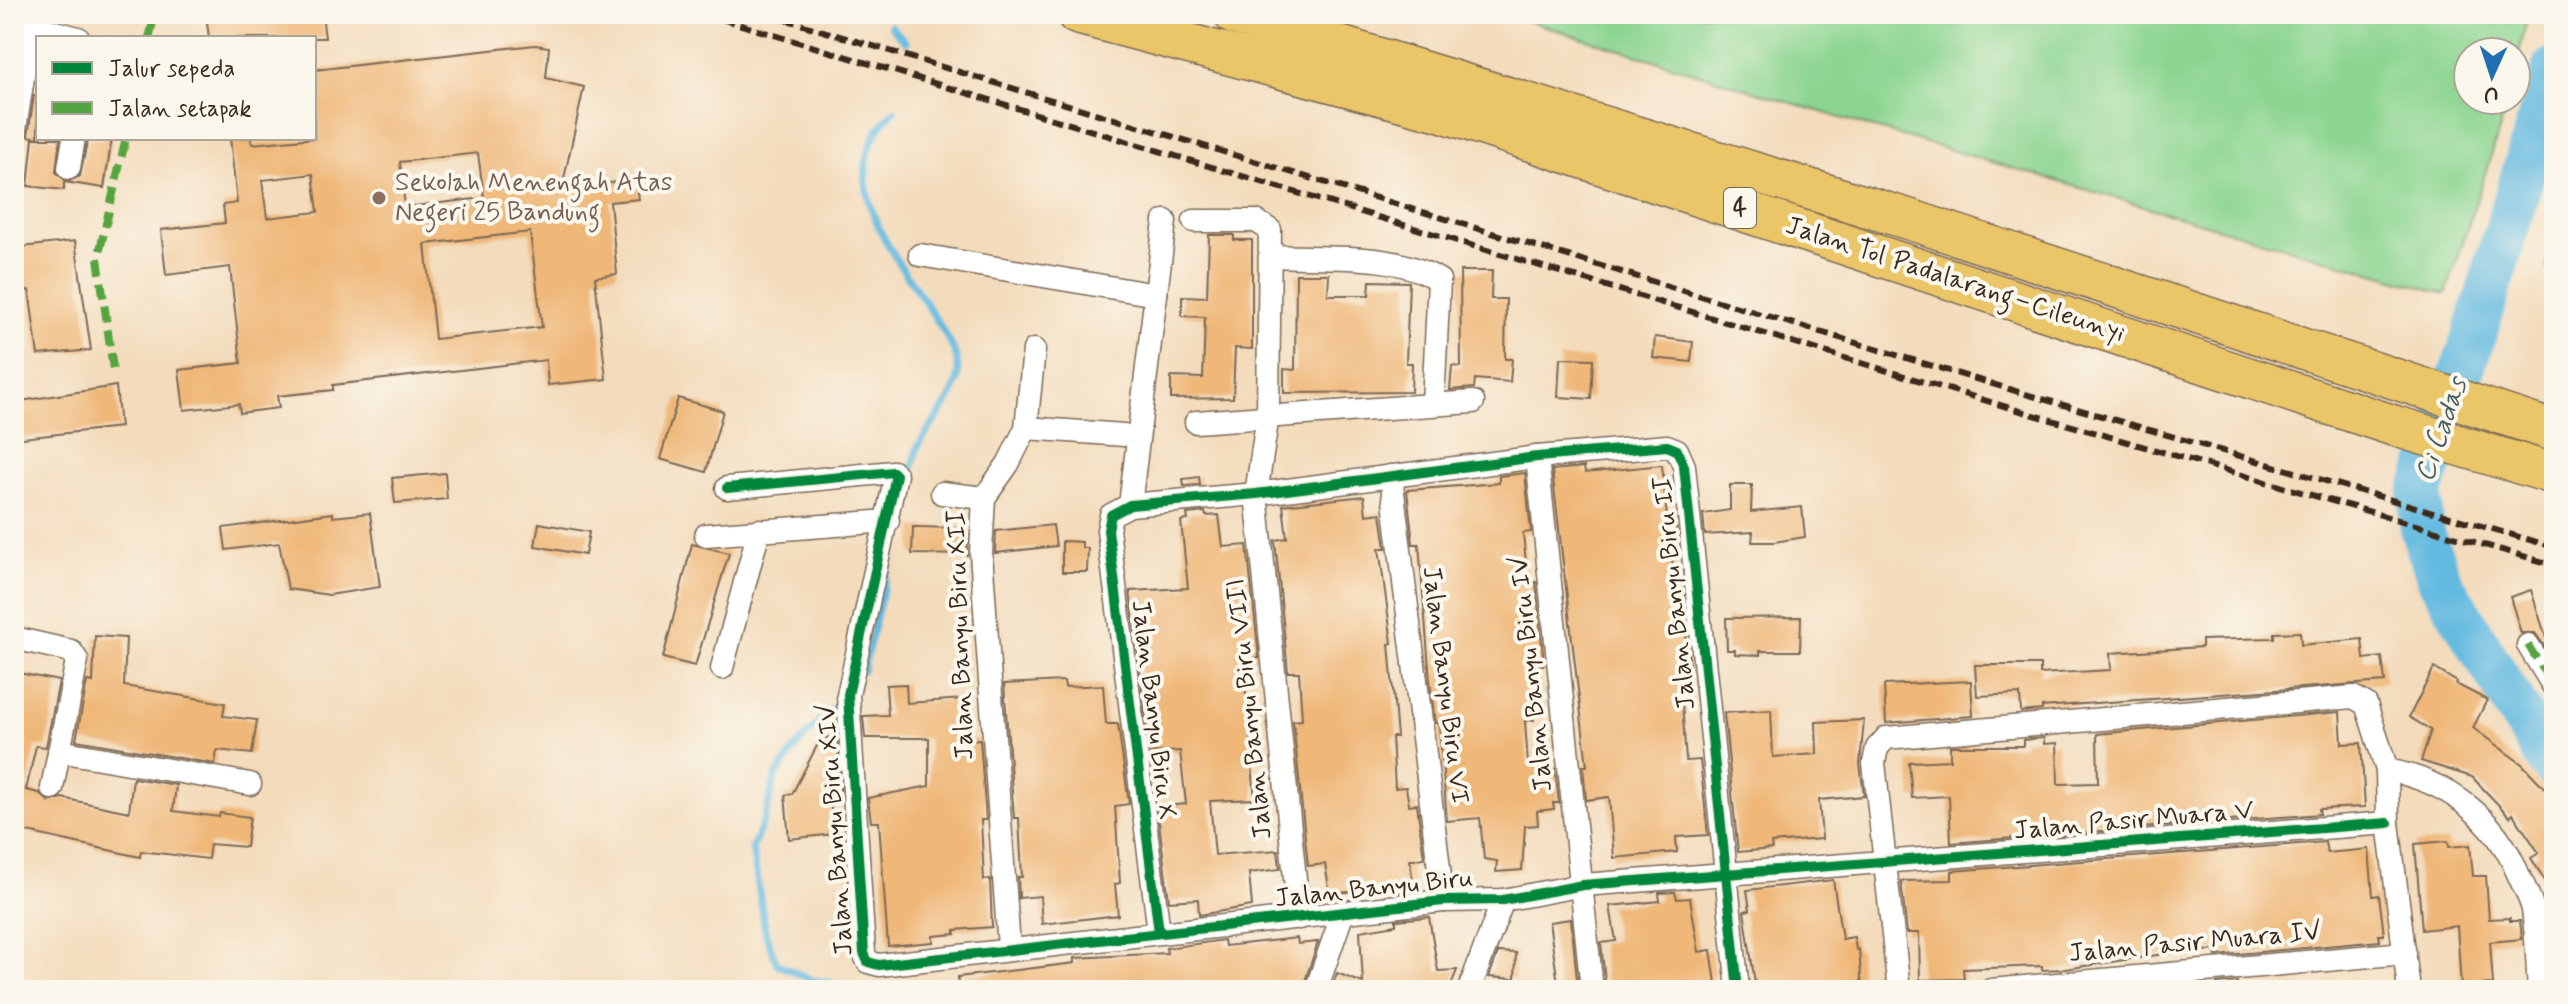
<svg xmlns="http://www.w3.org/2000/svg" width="2568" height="1004" font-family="Mynerve,sans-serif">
<rect width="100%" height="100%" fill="#fbf7ec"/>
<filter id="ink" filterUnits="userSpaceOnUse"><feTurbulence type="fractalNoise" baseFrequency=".0125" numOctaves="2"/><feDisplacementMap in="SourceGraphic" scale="16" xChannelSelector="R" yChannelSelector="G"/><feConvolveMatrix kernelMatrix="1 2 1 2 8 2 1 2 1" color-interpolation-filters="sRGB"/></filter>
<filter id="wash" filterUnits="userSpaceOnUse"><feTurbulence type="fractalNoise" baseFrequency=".006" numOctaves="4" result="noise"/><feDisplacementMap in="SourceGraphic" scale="32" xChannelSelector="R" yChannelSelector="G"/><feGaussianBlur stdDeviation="1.8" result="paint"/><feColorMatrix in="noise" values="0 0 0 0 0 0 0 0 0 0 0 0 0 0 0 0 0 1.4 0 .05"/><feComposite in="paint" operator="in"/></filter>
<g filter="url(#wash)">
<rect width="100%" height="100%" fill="#f3dbbb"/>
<path fill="#8cd591" stroke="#648058" stroke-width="2" d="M1506,14H2528L2516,69V52H2468V100H2509L2446,294L1847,120Z"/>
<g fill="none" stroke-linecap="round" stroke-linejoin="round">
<g stroke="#64bae0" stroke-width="7">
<path d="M891,26L906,42"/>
<path d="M2548,267L2554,247"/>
<path d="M863,671L917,449C929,424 956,400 958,375C959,352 947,338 936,319C904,268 842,200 875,135C879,126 888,118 894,111"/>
<path d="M836,990L831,983L812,980L777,964L766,935L752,848L765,818L775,777L796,747L828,712L843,703"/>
</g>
<path stroke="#64bae0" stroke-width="44" d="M2554,69L2483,309L2420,495L2422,531L2440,581L2554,770"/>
</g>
<g id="blocks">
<g fill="#efb778" fill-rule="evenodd">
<path d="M206,14H322L325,38H209Z"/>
<path d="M535,45L549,47L546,78L584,87L562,188L636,180L639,199L610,202L617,274L595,277L606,379L548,385L546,360L333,385V390L277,396L279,408L240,413L239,404L184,410L179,370L241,363L230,267L166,275L161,230L225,223L223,205L237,203L230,138H251L252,144L314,138V70ZM478,153L484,198L405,207L400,162ZM313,174L318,212L267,218L262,180ZM530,232L542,327L435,339L425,244Z"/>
<path d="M34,95H38V138L28,136Z"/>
<path d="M33,138H60L56,172L67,182L80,176L88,138H112L104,188L64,182V190L28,186Z"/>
<path d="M1209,235H1234V240H1252V349L1235,348L1233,398L1171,399V377L1203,378L1205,317L1182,316V296L1207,297Z"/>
<path d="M75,241L91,350L38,355L29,290L14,292V248Z"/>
<path d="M1460,271H1492L1491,299H1506L1505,359H1512L1510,382L1475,379L1474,388L1450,390L1452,366L1461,367Z"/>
<path d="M1296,274H1329L1328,295H1369L1370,281L1409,282L1406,363H1412L1411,392L1284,393V369L1295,370Z"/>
<path d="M1655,337L1693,342L1691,362L1653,358Z"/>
<path d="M1560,358L1593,359L1591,399L1558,397Z"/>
<path d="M116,386L120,427L14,439V402Z"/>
<path d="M678,398L723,411L706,472L660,459Z"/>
<path d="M1662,465L1667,518L1675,517L1677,537L1671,538L1672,557L1677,611L1681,634H1686L1690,668L1685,669L1689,702L1682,703L1686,761L1700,760L1708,835L1676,837L1677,852L1614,858L1609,797L1586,800L1583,766H1587L1552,470L1584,467L1585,473Z"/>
<path d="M445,473L447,499L395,503L392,478Z"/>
<path d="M1525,473L1531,532L1523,533L1528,583L1536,582L1544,665H1537L1543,709L1532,710L1534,720L1525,721L1528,765L1548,763L1549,770L1555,769L1559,803H1553L1554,809L1537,811L1538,825L1525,826L1522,870L1496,872L1497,861L1484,859L1480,818L1447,821L1439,723H1435L1430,681L1419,544H1413L1407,490L1499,483V476Z"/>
<path d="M1199,477L1200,485L1184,486L1183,479Z"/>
<path d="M1730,485H1752L1751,512L1802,507L1805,537L1774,542H1752L1753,532L1705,535L1703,514L1730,510Z"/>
<path d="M1364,496L1366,515L1381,513L1386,548H1379L1392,643L1389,644L1397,737H1392L1395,788L1406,787L1409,805L1417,804L1424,858L1410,860L1414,890L1393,893L1392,887L1330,894L1325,864L1308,866L1293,721L1302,720L1299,672H1288L1275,540L1287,538L1283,505Z"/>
<path d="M1205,512L1206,516L1219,515L1223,547L1247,545L1259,658L1243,659L1255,799L1210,801L1215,855L1278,850L1280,869L1249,873L1252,906L1199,915L1198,899L1169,901L1157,807L1186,804L1180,751L1150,753L1130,591L1188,588L1181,521L1188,520L1187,514Z"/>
<path d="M333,513V517L370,513L380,587L329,595L288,589L279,543L226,550L223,528Z"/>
<path d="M539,523L589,532L585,555L535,546Z"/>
<path d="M1053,525L1056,546L995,553L996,531Z"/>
<path d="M913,527L960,528V535L968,534L967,555L912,554Z"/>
<path d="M1062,541L1082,542V548H1088L1087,572H1062Z"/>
<path d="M692,544L729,553L695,666L663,658Z"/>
<path d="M2531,590L2552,657L2535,633H2521L2510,597Z"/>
<path d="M1801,617L1800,651H1760V655L1735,654V650H1727L1726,618Z"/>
<path d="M2300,632L2301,645L2362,639L2364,659L2382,657L2385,682L2042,707V710L2021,712L2020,694L1977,696L1975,665H2040V674L2111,670L2110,653L2202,647V640L2274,638V633Z"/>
<path d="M95,636L126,638L124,686L225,703L223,716L257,720L252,754L217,750L215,764L76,740L87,681L93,682Z"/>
<path d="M2434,668L2457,682L2456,684L2487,700L2473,728L2522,764L2554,798V895L2531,858L2539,853L2513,814L2510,817L2472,777L2421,761L2431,730L2409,717Z"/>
<path d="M14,672L59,681L46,747L36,746L26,790L39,793L49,802L62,798L129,812L133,778L176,785L173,811L219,817L220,813L250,817L246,847L210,844L208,859L141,851L140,857L14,829Z"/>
<path d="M1064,681L1065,687L1103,685L1106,724H1118L1129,804L1115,806L1120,883L1115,884L1118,915L1042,924L1040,896L1019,898L1018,877H1022L1019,818H1014L1004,684Z"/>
<path d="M1971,681L1973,716L1886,723L1884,685Z"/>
<path d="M906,684L907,703L963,699L965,740L980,739L986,820H981L984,880L990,879L992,927L955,930V934L933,936V942L888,946L879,822H871L868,798L929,786V738H865L863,716L888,715L886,685Z"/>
<path d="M1771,710L1773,757L1817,754L1816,722L1864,720L1860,764L1864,796L1819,800L1822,839L1771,843L1772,849L1738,852L1724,713Z"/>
<path d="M2340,712L2342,744L2361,743L2365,807L2319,809L2320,814L1951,843L1949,796L1912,798L1909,762L1950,760V746H2023V740L2044,738V744L2057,743L2058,784L2098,783L2097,734Z"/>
<path d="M837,737L840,790H829L834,834L789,839L785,795L792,794L821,738Z"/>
<path d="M2448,841L2449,847L2470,845L2473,876H2486L2489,919L2510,918V921H2520L2522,939L2490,942L2493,984L2461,986L2457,926L2422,930L2415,844Z"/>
<path d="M2325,842L2327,853L2369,849L2373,896L2379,895L2384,935H2379L2380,941L2216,956L2215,950L2164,954L2065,969L2042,970V966L1963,969L1964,979L1920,980L1919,933H1907L1901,881L1952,880V871Z"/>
<path d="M1833,880L1842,939L1854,937L1856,950L1859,949L1862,990H1756L1744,911L1750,910L1747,890Z"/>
<path d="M1675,892L1677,899L1690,898L1699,952L1711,950L1717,990H1606L1601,943L1616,941L1610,906L1660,901L1659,893Z"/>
<path d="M1429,917L1438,971L1457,970L1449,990H1331L1337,973L1363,983L1360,931L1396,925V920Z"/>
<path d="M1571,919L1578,990H1559L1549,922Z"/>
<path d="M1297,938L1298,944L1318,942L1302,990H958V977L1075,963V958L1167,953L1166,948L1224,940L1225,946Z"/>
<path d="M1498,952L1516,953L1515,979L1489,977Z"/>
<path d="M2237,982L2238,990H2218L2217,984Z"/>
</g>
</g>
</g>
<g filter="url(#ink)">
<use href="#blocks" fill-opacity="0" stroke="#7b6855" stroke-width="2"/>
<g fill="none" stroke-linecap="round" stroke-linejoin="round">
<defs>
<g id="minor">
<path d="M14,21L78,38"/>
<path d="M14,136L31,25"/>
<path d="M69,168L74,138"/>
<path d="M1194,221H1256L1270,230L1268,415L1256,494L1299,918"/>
<path d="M920,255L1156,295"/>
<path d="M1270,256C1323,259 1392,251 1439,280L1433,404"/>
<path d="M1196,422L1473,402"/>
<path d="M1026,428L1034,350"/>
<path d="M1537,457L1592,990"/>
<path d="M1391,476L1443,901"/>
<path d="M727,488L893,472L896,475L848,695L864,953L868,962L879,965L1443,901L1503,900L1583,885L2388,823"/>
<path d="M942,493L984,498"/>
<path d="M1130,505L1165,221"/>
<path d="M706,535L888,521"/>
<path d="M14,638L71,651L77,660L52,788"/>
<path d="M2528,645L2554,687"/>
<path d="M722,668L759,530"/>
<path d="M59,751L250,784"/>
<path d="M2387,770C2448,781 2496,818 2519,876C2524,887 2531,899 2533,910C2537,936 2537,964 2539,990"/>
<path d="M1159,932L1108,530L1111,515L1130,505L1256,494L1537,457L1667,446L1677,450L1684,466L1738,990"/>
<path d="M1009,948L981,553L984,498L1008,464L1026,428L1124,435"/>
<path d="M1316,990L1342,915"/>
<path d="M1469,990L1503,900"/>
<path d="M1899,990L1874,763L1877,748L1886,738L2353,697L2366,704L2387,770L2388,823L2409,990"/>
<path d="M1991,990L2405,953"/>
</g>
<g id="motorway">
<path d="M1077,14L1440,111L2395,426L2554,474"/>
<path d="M1234,14L1911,220L2554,431"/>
</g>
</defs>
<use href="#minor" stroke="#7b6855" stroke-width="25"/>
<use href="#motorway" stroke="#7b6855" stroke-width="43"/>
<use href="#minor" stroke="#fff" stroke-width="22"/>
<use href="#motorway" stroke="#ebc669" stroke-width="40"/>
<g stroke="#3b2a1e" stroke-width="6" stroke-dasharray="12 6" stroke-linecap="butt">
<path d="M705,14L2017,410L2554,565"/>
<path d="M767,14L2022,393L2554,547"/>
</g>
<g stroke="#54a441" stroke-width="8" stroke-dasharray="16 8" stroke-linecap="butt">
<path d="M149,38L155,14"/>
<path d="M113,369L98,258L126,138"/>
<path d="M2528,645L2554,687"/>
</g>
<defs>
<g id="cycleway">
<path d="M727,488L893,472L896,475L848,695L864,953L868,962L879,965L1443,901L1503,900L1583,885L2388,823"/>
<path d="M1159,932L1108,530L1111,515L1130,505L1256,494L1537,457L1667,446L1677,450L1684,466L1738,990"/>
</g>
</defs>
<use href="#cycleway" stroke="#fbf7ec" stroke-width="15"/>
<use href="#cycleway" stroke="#00873e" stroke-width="10"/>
</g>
</g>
<circle fill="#8d6e63" stroke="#fbf7ec" stroke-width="3" cx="379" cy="198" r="8"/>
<g text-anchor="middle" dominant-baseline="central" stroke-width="8" stroke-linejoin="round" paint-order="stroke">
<rect fill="#fbf7ec" stroke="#75685c" stroke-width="2" x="1724" y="188" width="32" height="40" rx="6"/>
<g font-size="24" font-weight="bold" fill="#3b2a1e">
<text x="1740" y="208">4</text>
</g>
<g font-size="26" fill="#785e54" stroke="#fbf7ec" text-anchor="start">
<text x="395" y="183">Sekolah Menengah Atas<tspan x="395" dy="30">Negeri 25 Bandung</tspan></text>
</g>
<g font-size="26" fill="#3b2a1e" stroke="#fbf7ec">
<text transform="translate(1955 280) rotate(18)">Jalan Tol Padalarang–Cileunyi</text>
<text transform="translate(1675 593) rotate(-96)">Jalan Banyu Biru II</text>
<text transform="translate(961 635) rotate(-92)">Jalan Banyu Biru XII</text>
<text transform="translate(1532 674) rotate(-96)">Jalan Banyu Biru IV</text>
<text transform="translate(1445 685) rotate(83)">Jalan Banyu Biru VI</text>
<text transform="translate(1250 709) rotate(-96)">Jalan Banyu Biru VIII</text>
<text transform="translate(1153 710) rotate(83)">Jalan Banyu Biru X</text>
<text transform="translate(2134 821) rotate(-5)">Jalan Pasir Muara V</text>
<text transform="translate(836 830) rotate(-94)">Jalan Banyu Biru XIV</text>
<text transform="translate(1374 889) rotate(-6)">Jalan Banyu Biru</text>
<text transform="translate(2195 943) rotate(-5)">Jalan Pasir Muara IV</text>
</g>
<g font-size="28" font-style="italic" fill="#495c62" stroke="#fbf7ec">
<text transform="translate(2442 430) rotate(-71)">Ci Cadas</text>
</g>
</g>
<rect width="2568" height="1004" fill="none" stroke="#fbf7ec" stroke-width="48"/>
<rect x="36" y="36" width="280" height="104" fill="#fbf7ec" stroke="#aea59a" stroke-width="2"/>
<rect x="52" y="62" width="40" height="12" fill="#00873e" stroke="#aea59a" stroke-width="2"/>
<text x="108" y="76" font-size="24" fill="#3b2a1e">Jalur sepeda</text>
<rect x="52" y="102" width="40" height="12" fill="#54a441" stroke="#aea59a" stroke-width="2"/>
<text x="108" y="116" font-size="24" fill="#3b2a1e">Jalan setapak</text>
<g transform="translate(2492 76) rotate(183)"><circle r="38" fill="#fbf7ec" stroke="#aea59a" stroke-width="2"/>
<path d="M0-6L14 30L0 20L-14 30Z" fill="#1f6fb2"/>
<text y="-12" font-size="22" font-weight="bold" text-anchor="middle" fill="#3b2a1e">U</text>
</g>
</svg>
